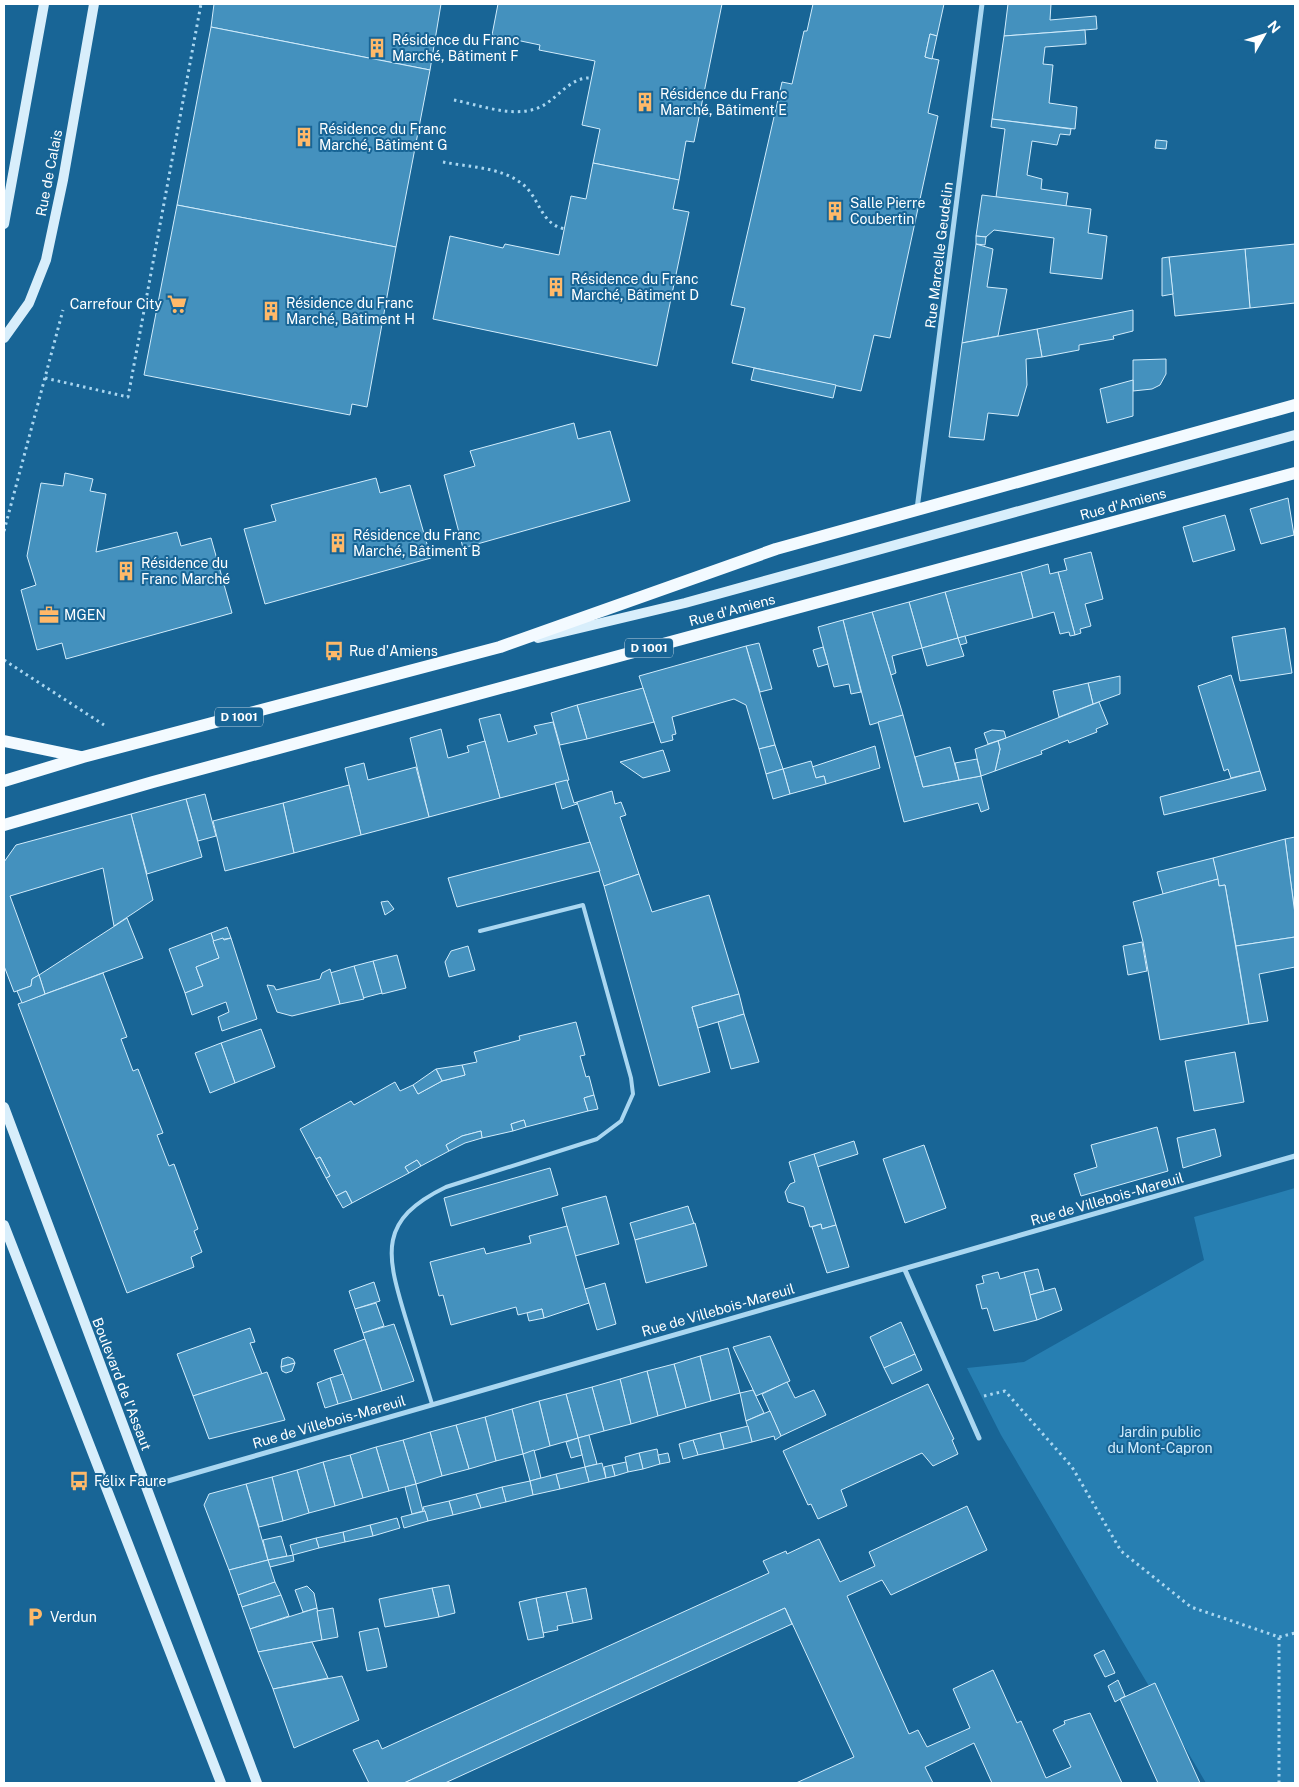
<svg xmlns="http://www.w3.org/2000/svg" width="1299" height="1787" font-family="'Public Sans',sans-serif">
<rect width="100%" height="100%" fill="#186596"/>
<path fill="#277fb2" d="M1295,1188V1783H1206L1001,1435L967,1368L1024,1362L1204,1260L1194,1217Z"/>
<g fill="#4491be" stroke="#d1ecfc">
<path d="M214,4H441L430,70L211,27Z"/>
<path d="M498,4H722L694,142L686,141L679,180L593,163L600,129L582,125L595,61L539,50L540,45L492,35Z"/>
<path d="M813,4H944L937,36L930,34L925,57L939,60L928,113L938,116L890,338L874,335L861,391L732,363L745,308L731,305L782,82L792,84L804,31H807Z"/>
<path d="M1008,4H1051L1050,20L1096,16L1097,29L1004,36Z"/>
<path d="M211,27L430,70L396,247L177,205Z"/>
<path d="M1085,30L1086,44L1045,47L1043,64L1053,65L1049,103L1077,107L1075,129L992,119L1004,36Z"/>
<path d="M930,34L937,36L932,59L925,57Z"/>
<path d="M992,119L1071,129L1070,135L1060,134L1057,145L1032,141L1027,175L1042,179L1041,189L1068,193L1066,206L996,197L1005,129L991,127Z"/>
<path d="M1156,140L1167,141L1166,149L1155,148Z"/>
<path d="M593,163L679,180L673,209L689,212L657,366L433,319L450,236L503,248L505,244L559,255L571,196L586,199Z"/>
<path d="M982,195L1091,209L1088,233L1107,236L1102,279L1050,273L1054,238L994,230L986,237L976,236Z"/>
<path d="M177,205L396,247L367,407L352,404L350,415L144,375Z"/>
<path d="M976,236L986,237L985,245L976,244Z"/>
<path d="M976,244L993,249L987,287L1007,289L998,336L962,343Z"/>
<path d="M1295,244V303L1250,308L1245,249Z"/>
<path d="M1245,249L1250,308L1175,316L1169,257Z"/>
<path d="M1169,257L1173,294L1162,296V258Z"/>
<path d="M1133,310V331L1113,336L1114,339L1079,345V350L1042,357L1037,329Z"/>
<path d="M1037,329L1042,357L1026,359L1027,385L1018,416L988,413L984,440L949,437L962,343Z"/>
<path d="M1166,359V374L1160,385L1152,389L1133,391V360Z"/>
<path d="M754,368L836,385L833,398L751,380Z"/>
<path d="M1133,380V416L1107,423L1100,389Z"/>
<path d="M574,423L578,439L610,431L630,501L463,548L444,475L475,466L470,451Z"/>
<path d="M65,473L93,479L90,491L106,494L96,552L177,532L181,546L211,538L232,613L66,659L62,643L37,650L21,590L36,585L27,556L41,483L63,486Z"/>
<path d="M376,478L380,493L410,485L431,558L265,604L244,529L276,521L271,505Z"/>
<path d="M1288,498L1294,535L1261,544L1250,509Z"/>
<path d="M1225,515L1235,550L1193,562L1183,527Z"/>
<path d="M1091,552L1103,599L1085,604L1091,626L1080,629L1081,633L1075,635L1058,572L1067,570L1064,559Z"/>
<path d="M1048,564L1050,574L1058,572L1075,635L1070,636L1069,632L1060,634L1054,612L1033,618L1021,572Z"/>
<path d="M1021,572L1033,618L958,638L945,592Z"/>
<path d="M945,592L958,638L922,648L909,602Z"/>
<path d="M909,602L922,648L892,656L896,673L891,675L872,612Z"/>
<path d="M872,612L903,715L870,725L843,620Z"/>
<path d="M843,620L861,692L851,694L849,684L834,687L818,627Z"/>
<path d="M1285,628L1292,673L1240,681L1232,637Z"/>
<path d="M965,636L967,643L960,645L958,638Z"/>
<path d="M958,638L964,656L927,666L922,648Z"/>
<path d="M759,643L772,689L760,692L746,646Z"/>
<path d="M746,646L775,745L759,749L746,705L734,699L672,717L676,734L672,735L673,740L661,743L639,676Z"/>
<path d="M823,647L828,664L818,667L813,650Z"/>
<path d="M1231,675L1260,771L1231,778L1228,769L1224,771L1198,686Z"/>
<path d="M1120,676V694L1093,704L1088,683Z"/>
<path d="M1088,683L1093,704L1059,717L1053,691Z"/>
<path d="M643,688L654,722L587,739L577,705Z"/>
<path d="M1099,702L1108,724L1096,729L1097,732L1069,743L1068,740L1041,751L1042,754L995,771L1000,749L998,741Z"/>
<path d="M577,705L587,739L560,745L551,713Z"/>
<path d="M500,714L508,742L537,734L534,726L553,722L569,780L500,798L479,719Z"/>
<path d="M903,715L923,787L981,776L989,809L981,812L978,803L904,822L878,722Z"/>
<path d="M441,729L448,758L469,752L467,746L485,741L500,798L429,817L410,738Z"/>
<path d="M992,730L1004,731L1006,738L988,744L984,733Z"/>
<path d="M998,741L1000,749L995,771L981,776L975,749Z"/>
<path d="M775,745L783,769L766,774L759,749Z"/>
<path d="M875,746L880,768L826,784L824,776L816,778L812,767Z"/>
<path d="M950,747L959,780L923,787L915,757Z"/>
<path d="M663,750L670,771L643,778L620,762Z"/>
<path d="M977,759L981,776L959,780L955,763Z"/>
<path d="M811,761L816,778L824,776L826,784L790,794L783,769Z"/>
<path d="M364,763L368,780L416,767L429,817L361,835L345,768Z"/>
<path d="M783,769L790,794L773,799L766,774Z"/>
<path d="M1260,771L1266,790L1164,815L1160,797Z"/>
<path d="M567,780L574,803L577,802V804L562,809L555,783Z"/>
<path d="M349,785L361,835L294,853L283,803Z"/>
<path d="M612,791L615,804L621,802L626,815L620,817L639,874L604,886L577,802Z"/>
<path d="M205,794L216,836L198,841L186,799Z"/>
<path d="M186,799L202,857L147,874L131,814Z"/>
<path d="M283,803L294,853L225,871L213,821Z"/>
<path d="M131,814L153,900L114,926L103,868L10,896L39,975L32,979L31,986L14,992L4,966V862L16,845Z"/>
<path d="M1295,837V914L1285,839Z"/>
<path d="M1285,839L1295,914V937L1236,946L1225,885L1219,886L1213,858Z"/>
<path d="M590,842L600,871L457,907L448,878Z"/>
<path d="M1213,858L1218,879L1163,894L1157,872Z"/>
<path d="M639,874L652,912L709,895L739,994L692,1007L710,1072L659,1086L604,886Z"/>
<path d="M1218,879L1219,886L1225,885L1249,1024L1160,1040L1143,942L1133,902Z"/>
<path d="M388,901L394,909L385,915L381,902Z"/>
<path d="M127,918L143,958L45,994L39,975Z"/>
<path d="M227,927L231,938L213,941L211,933Z"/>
<path d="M211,933L219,958L196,967L203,986L185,993L169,949Z"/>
<path d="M1295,937V967L1259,974L1268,1021L1249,1024L1236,946Z"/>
<path d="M223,938L224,940L231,938L257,1019L222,1031L218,1017L229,1012L226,1002L192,1015L185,993L203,986L196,967L219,958L213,941Z"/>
<path d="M1142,942L1147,971L1128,975L1123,946Z"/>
<path d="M468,946L475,970L449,977L445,962L451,951Z"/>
<path d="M397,955L406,988L382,994L373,961Z"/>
<path d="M373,961L382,993L363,998L354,966Z"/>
<path d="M354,966L364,999L340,1004L330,973Z"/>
<path d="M330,969L340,1004L292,1016L277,1012L267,985L274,986L276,990L320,979L322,973Z"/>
<path d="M103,973L127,1037L121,1039L133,1071L138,1069L163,1133L157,1135L169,1166L174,1164L198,1229L194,1231L202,1252L191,1257L194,1267L127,1293L18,1004Z"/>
<path d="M39,975L45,994L22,1003L17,991L31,986L32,979Z"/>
<path d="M739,994L744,1014L698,1028L692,1007Z"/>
<path d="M744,1014L759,1062L731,1069L718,1022Z"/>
<path d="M576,1022L585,1055L580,1056L586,1077L589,1076L594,1095L584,1098L588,1111L526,1127L524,1120L511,1124L513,1131L482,1138L481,1131L462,1136L446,1145L449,1151L421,1166L417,1160L405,1167L409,1173L352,1203L346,1191L336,1196L326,1178L330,1176L320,1157L316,1159L300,1129L351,1101L354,1105L395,1082L400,1091L413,1085L418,1094L442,1081L465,1075L462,1065L477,1062L474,1052L520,1040L519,1036Z"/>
<path d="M261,1029L275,1067L235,1083L221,1043Z"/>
<path d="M221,1043L235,1083L210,1093L195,1053Z"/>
<path d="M1235,1052L1244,1102L1194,1111L1185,1061Z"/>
<path d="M462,1065L465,1075L442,1081L436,1069Z"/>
<path d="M436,1069L442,1081L418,1094L413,1085Z"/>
<path d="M594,1095L598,1109L588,1111L584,1098Z"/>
<path d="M524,1120L526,1127L513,1131L511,1124Z"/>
<path d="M1157,1127L1168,1171L1081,1196L1074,1174L1097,1167L1091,1145Z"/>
<path d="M1215,1129L1221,1156L1183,1168L1177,1138Z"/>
<path d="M481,1131L482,1138L465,1143L449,1151L446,1145L462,1136Z"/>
<path d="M854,1141L858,1154L817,1167L814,1154Z"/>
<path d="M924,1145L946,1208L905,1223L883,1159Z"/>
<path d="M814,1154L836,1225L822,1229L821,1224L810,1227L804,1207L788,1202L785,1192L790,1184L795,1182L789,1162Z"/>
<path d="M320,1157L330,1176L326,1178L316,1159Z"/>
<path d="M417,1160L421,1166L409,1173L405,1167Z"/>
<path d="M550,1168L558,1195L451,1226L444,1198Z"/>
<path d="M346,1191L352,1203L343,1208L336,1196Z"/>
<path d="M606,1196L619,1244L575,1256L562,1208Z"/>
<path d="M688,1206L694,1224L635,1240L630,1223Z"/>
<path d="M695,1223L707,1266L646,1283L635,1240Z"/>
<path d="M821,1224L822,1229L836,1225L849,1267L827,1273L812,1227Z"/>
<path d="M567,1226L589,1303L544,1318L542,1309L518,1315L516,1307L451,1325L443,1295L439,1296L430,1262L484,1248L486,1254L531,1243L529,1236Z"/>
<path d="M1038,1269L1044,1291L1030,1295L1024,1272Z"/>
<path d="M998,1272L1000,1279L1024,1272L1037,1320L994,1331L987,1308L982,1309L976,1285L984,1283L982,1276Z"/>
<path d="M374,1282L380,1301L355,1309L349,1291Z"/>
<path d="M605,1283L616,1324L597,1330L585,1289Z"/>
<path d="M1055,1288L1062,1310L1037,1320L1030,1295Z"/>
<path d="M376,1303L384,1326L363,1333L355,1309Z"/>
<path d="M542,1309L544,1318L529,1321L527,1313Z"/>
<path d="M901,1322L915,1354L884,1368L870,1337Z"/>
<path d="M394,1324L414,1381L382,1391L363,1333Z"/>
<path d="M250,1328L255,1342L250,1343L262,1374L193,1396L177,1354Z"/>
<path d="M770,1336L790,1381L756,1396L733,1347Z"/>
<path d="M365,1339L382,1391L352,1400L334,1350Z"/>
<path d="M728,1348L740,1393L711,1401L700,1356Z"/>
<path d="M915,1354L922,1370L892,1384L884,1368Z"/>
<path d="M700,1356L711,1401L686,1408L674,1364Z"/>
<path d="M288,1357L293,1359L295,1363L281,1367L282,1359Z"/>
<path d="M295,1363L292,1371L286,1373L282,1371L281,1367Z"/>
<path d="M674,1364L686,1408L658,1416L647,1371Z"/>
<path d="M647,1371L658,1416L631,1424L620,1379Z"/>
<path d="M267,1372L285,1420L209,1439L193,1396Z"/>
<path d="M343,1374L352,1400L338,1404L330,1378Z"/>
<path d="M330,1378L338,1404L325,1408L317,1383Z"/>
<path d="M620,1379L631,1424L604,1431L592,1387Z"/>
<path d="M787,1382L795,1398L814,1390L826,1415L781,1436L762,1394Z"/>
<path d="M928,1384L954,1439L952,1440L958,1454L933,1466L922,1453L841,1490L847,1506L818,1519L811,1504L808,1505L783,1451Z"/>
<path d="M592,1387L604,1431L578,1438L566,1394Z"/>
<path d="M753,1390L764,1413L746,1421L740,1393Z"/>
<path d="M566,1394L578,1438L550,1446L539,1401Z"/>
<path d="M539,1401L550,1446L523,1454L512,1409Z"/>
<path d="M512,1409L523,1454L496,1461L485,1417Z"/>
<path d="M770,1411L781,1436L775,1440L774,1436L752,1442L746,1421Z"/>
<path d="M485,1417L496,1461L469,1469L456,1425Z"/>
<path d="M456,1425L469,1469L442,1476L430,1432Z"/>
<path d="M748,1426L752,1442L724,1449L720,1433Z"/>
<path d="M430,1432L442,1476L416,1484L403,1440Z"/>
<path d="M720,1433L724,1449L698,1455L693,1440Z"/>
<path d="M589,1435L597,1464L585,1467L578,1438Z"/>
<path d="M578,1438L582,1455L571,1458L566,1442Z"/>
<path d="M403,1440L416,1484L389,1491L376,1447Z"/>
<path d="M693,1440L698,1455L683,1459L679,1444Z"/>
<path d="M376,1447L389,1491L363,1498L350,1455Z"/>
<path d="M657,1449L660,1464L643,1469L639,1453Z"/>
<path d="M534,1450L541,1478L530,1481L523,1454Z"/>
<path d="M639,1453L643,1469L628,1472L625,1457Z"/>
<path d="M668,1453L670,1462L660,1464L658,1455Z"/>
<path d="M350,1455L363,1498L335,1506L323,1462Z"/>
<path d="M323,1462L335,1506L309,1513L297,1470Z"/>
<path d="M626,1462L628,1472L615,1476L612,1465Z"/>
<path d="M602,1463L606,1478L589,1482L585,1467Z"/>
<path d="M612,1465L615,1476L606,1478L604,1467Z"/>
<path d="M585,1467L589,1482L560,1489L556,1474Z"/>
<path d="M297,1470L309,1513L283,1521L272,1477Z"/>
<path d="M556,1474L560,1489L533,1495L530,1481Z"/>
<path d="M272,1477L283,1521L259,1527L246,1484Z"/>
<path d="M530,1481L533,1495L506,1502L502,1487Z"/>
<path d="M246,1484L268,1560L229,1570L204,1505L209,1494Z"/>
<path d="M416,1484L423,1511L412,1514L405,1487Z"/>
<path d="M502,1487L506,1502L481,1508L476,1494Z"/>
<path d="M476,1494L481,1508L453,1515L449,1501Z"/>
<path d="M449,1501L453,1515L428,1521L423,1507Z"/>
<path d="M967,1506L987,1550L891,1595L882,1580L847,1596L909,1734L918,1730L927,1747L970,1728L953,1689L993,1670L1017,1723L1021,1721L1046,1778L1071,1767L1053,1730L1065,1724L1064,1721L1090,1713L1122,1783H992L974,1743L925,1767L933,1783H796L854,1757L785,1608L404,1783H369L353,1750L378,1740L382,1749L769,1573L763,1561L786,1551L787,1554L819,1539L840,1582L875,1566L869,1552Z"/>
<path d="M425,1511L428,1521L404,1528L401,1517Z"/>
<path d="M397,1518L400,1528L373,1536L370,1525Z"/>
<path d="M370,1525L373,1536L345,1542L343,1532Z"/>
<path d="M343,1532L345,1542L319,1548L316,1538Z"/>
<path d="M281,1536L287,1556L268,1560L263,1540Z"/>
<path d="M316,1538L319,1548L293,1555L290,1545Z"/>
<path d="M293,1555L294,1561L270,1567L268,1560Z"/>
<path d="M268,1560L275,1582L238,1595L229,1570Z"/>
<path d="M275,1582L281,1595L242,1607L238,1595Z"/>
<path d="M449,1585L455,1613L439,1617L432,1588Z"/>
<path d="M307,1586L314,1593L317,1608L303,1612L295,1590Z"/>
<path d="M432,1588L439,1617L385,1627L379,1599Z"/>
<path d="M586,1588L592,1619L573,1623L566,1592Z"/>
<path d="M566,1592L573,1623L557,1626L558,1630L543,1633L536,1598Z"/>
<path d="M281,1595L289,1616L250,1629L242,1607Z"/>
<path d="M536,1598L544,1637L528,1640L519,1602Z"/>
<path d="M317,1608L322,1640L258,1652L250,1629Z"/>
<path d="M333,1608L338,1637L322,1640L317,1611Z"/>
<path d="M785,1608L792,1624L445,1783H404Z"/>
<path d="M378,1628L387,1667L367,1671L359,1632Z"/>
<path d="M312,1642L328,1678L273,1689L258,1652Z"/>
<path d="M1104,1650L1115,1673L1105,1677L1094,1655Z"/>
<path d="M342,1676L359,1720L294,1748L273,1689Z"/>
<path d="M1118,1680L1125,1696L1115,1702L1108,1686Z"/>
<path d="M1155,1683L1200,1783H1158L1120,1699Z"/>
</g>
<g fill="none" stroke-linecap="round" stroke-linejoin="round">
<g stroke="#aad7f1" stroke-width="3" stroke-dasharray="2.5 4" stroke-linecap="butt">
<path d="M454,100C479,105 510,117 535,109C556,103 568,76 592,78"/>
<path d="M443,162C468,167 500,167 521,183C540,196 539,224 565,229"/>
<path d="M45,378L128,397L201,4"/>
<path d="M4,531L63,310"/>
<path d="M4,660L104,725"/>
<path d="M984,1396L1005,1391L1072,1467L1121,1551L1191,1607L1279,1637L1295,1633"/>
<path d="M1279,1783V1637"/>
</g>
<path stroke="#aad7f1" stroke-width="4" d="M432,1404C423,1375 414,1346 405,1316C386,1253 378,1220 446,1187L597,1139L621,1121L633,1094L631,1078L583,905L480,931"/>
<g stroke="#aad7f1" stroke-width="5">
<path d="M917,509L982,4"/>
<path d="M905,1270L979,1438"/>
<path d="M147,1487L1295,1156"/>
</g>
<g stroke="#d8eefb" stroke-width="10">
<path d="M4,224L44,4"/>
<path d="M4,338L29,303L46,260L63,180L94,4"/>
<path d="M538,638L685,603L1295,435"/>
<path d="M4,1107L257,1783"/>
<path d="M4,1225L221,1783"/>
</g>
<g stroke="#f3faff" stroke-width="12">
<path d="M4,741L81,757"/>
<path d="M4,781L83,757L500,647L776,549L1295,405"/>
<path d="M4,825L153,782L1295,473"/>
</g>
</g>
<defs>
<symbol id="building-bare" viewBox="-9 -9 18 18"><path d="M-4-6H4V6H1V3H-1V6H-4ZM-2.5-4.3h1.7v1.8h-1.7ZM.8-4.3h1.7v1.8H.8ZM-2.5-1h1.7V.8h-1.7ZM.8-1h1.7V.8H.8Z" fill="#ffb969" stroke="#186596" stroke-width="2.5" paint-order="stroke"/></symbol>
<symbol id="supermarket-bare" viewBox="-9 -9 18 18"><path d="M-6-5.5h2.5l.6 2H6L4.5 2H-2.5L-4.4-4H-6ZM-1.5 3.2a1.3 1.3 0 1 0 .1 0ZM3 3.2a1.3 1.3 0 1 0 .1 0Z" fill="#ffb969" stroke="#186596" stroke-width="2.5" paint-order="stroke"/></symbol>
<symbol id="office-bare" viewBox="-9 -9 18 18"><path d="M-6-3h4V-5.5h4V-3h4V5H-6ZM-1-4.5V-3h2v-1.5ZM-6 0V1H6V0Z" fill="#ffb969" stroke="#186596" stroke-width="2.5" paint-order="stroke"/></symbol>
<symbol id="bus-bare" viewBox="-9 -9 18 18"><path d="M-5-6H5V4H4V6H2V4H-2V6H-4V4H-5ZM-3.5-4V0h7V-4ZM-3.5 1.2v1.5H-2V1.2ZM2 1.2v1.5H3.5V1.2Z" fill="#ffb969" stroke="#186596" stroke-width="2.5" paint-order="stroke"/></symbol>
<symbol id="parking-bare" viewBox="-9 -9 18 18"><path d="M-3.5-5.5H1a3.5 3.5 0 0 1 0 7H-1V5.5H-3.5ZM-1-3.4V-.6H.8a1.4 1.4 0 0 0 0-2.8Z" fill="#ffb969" stroke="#186596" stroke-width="2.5" paint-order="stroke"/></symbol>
</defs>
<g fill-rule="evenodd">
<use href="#building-bare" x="363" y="34" width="28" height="28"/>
<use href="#building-bare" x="631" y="88" width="28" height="28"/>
<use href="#building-bare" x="290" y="123" width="28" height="28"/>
<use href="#building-bare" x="821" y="197" width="28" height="28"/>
<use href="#building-bare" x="542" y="273" width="28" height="28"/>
<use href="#supermarket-bare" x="163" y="290" width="28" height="28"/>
<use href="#building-bare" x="257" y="297" width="28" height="28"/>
<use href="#building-bare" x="324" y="529" width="28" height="28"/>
<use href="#building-bare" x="112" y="557" width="28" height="28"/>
<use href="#office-bare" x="35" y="601" width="28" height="28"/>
<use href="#bus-bare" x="320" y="637" width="28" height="28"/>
<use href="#bus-bare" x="65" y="1467" width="28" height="28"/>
<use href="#parking-bare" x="21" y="1603" width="28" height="28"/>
</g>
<g text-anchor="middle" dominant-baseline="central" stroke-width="4" stroke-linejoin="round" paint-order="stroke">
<g fill="#186596" stroke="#bad1e0" stroke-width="1">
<rect x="625" y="638.5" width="48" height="19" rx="4"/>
<rect x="215" y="707.5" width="48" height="19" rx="4"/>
</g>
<g font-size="12" font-weight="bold" fill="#fff">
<text x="649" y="648">D 1001</text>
<text x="239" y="717">D 1001</text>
</g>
<g font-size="14" fill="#fff" stroke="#186596" text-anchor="start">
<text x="392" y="40">Résidence du Franc<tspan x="392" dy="16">Marché, Bâtiment F</tspan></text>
<text x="660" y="94">Résidence du Franc<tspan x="660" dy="16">Marché, Bâtiment E</tspan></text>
<text x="319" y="129">Résidence du Franc<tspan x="319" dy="16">Marché, Bâtiment G</tspan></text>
<text x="850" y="203">Salle Pierre<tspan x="850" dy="16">Coubertin</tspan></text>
<text x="571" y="279">Résidence du Franc<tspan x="571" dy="16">Marché, Bâtiment D</tspan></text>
<text x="286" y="303">Résidence du Franc<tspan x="286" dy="16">Marché, Bâtiment H</tspan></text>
<text x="162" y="304" text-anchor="end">Carrefour City</text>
<text x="353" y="535">Résidence du Franc<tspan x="353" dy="16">Marché, Bâtiment B</tspan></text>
<text x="141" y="563">Résidence du<tspan x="141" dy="16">Franc Marché</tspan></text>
<text x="64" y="615">MGEN</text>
<text x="349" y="651">Rue d'Amiens</text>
<text x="94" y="1481">Félix Faure</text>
<text x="50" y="1617">Verdun</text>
</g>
<g font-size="14" fill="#fff" stroke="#186596">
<text transform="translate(49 173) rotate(-79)">Rue de Calais</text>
<text transform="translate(939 255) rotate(-83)">Rue Marcelle Geudelin</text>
<text transform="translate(1123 504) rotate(-15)">Rue d'Amiens</text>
<text transform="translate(732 610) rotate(-15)">Rue d'Amiens</text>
<text transform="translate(1107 1199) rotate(-16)">Rue de Villebois-Mareuil</text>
<text transform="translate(718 1310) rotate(-16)">Rue de Villebois-Mareuil</text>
<text transform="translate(122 1384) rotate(69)">Boulevard de l'Assaut</text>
<text transform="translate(329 1422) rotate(-16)">Rue de Villebois-Mareuil</text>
</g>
<g font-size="14" fill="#d1ecfc" stroke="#186596">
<text x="1160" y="1432">Jardin public<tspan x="1160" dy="16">du Mont-Capron</tspan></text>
</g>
</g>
<rect width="1299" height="1787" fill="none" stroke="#ffffff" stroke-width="10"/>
<g transform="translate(1264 35) rotate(51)" stroke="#186596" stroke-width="4" paint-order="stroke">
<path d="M0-4L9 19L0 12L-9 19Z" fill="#ffffff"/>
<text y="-8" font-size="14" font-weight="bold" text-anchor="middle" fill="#ffffff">N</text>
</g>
</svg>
